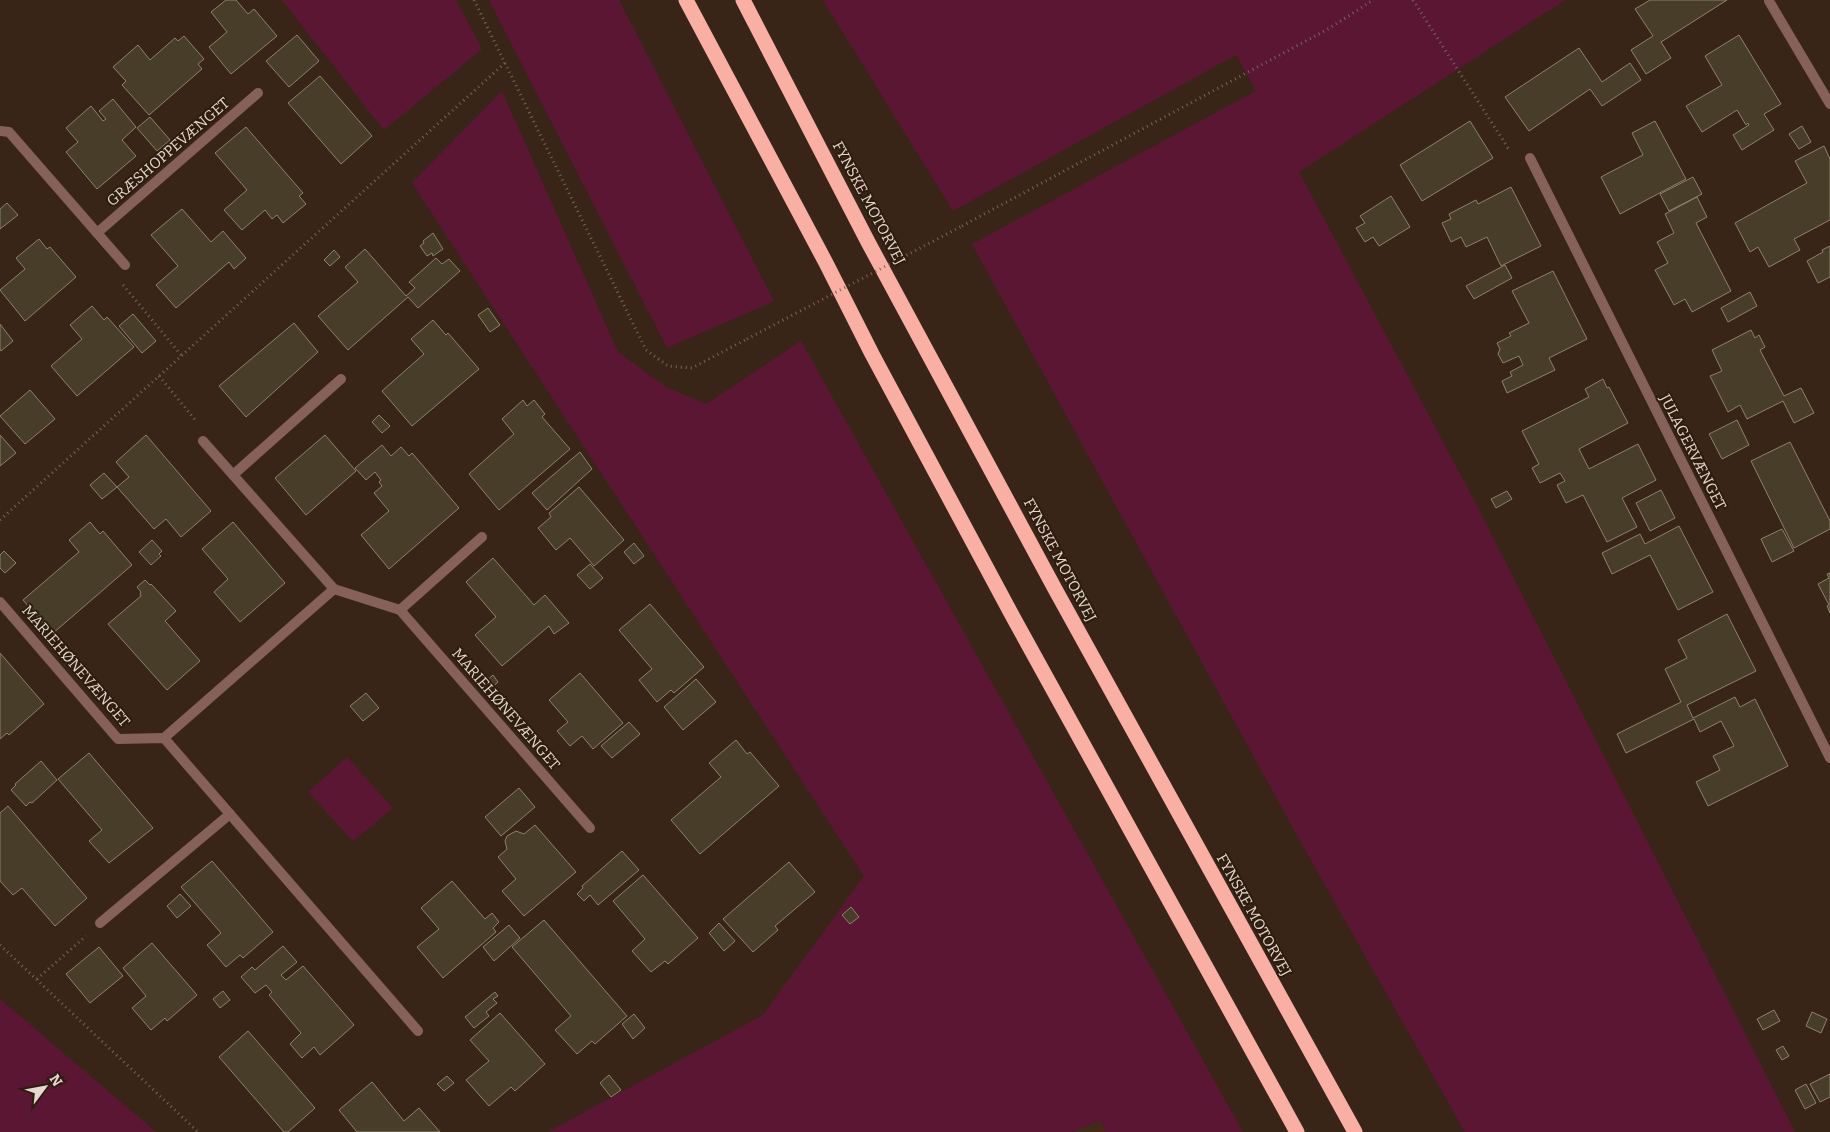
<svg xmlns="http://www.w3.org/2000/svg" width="1830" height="1132" font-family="Bitter,serif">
<rect width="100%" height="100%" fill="#382518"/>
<path fill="#432a19" d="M1100,1120L1106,1132H1072Z"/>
<g fill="#5b1633">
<path d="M282,0H456L482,49L384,130Z"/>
<path d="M489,0H619L774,301L667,348Z"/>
<path d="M823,0H1565L1299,172L1474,500L1795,1132H1465L1304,848L972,244L1256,91L1236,55L953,211Z"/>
<path d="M502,91L618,352L666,387L706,404L801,341L1243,1132H1106L1100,1120L1072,1132H548L763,1015L864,876L412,183Z"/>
<path d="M347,757L393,808L353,841L308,792Z"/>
<path d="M0,999L156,1132H0Z"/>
</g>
<g fill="#473d28" stroke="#8e826b">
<path d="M226,0H236L248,14L254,9L277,36L231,74L209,47L227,32L211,12Z"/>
<path d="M1650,0H1727L1661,42L1671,58L1646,74L1631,50L1653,36L1635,9Z"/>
<path d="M297,35L319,61L289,87L266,61Z"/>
<path d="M1739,35L1781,104L1764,114L1774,130L1742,150L1733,135L1749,125L1748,123L1746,125L1737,110L1702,132L1686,106L1722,85L1705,56Z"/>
<path d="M184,36L204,59L198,64L202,69L149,115L122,85L126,81L113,67L138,45L150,60L175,38L178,41Z"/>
<path d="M1579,48L1602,82L1630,63L1641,80L1602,106L1590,89L1529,131L1505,97Z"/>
<path d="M320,76L372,136L341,164L288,103Z"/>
<path d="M113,99L136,127L122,140L136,156L97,189L66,152L78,142L66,128L91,106L103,121L106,119L99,111Z"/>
<path d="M150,117L170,140L157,151L137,128Z"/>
<path d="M1470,121L1493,158L1422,201L1400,165Z"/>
<path d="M1655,121L1686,179L1620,214L1601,177L1643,155L1632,133Z"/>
<path d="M1802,126L1811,142L1799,149L1789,134Z"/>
<path d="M246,127L303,193L299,196L306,204L283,223L277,215L272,219L265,210L242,230L224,210L247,190L215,153Z"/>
<path d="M1824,146L1830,159V220L1794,239L1800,250L1769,267L1758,247L1750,252L1735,223L1807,183L1795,161Z"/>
<path d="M1693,177L1702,194L1669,211L1660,194Z"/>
<path d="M1511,187L1541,246L1501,266L1487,237L1466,247L1461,237L1451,242L1442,223L1451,219L1449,214L1476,200L1478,204Z"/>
<path d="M1391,196L1410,227L1379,246L1373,237L1365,242L1356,228L1365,223L1360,216Z"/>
<path d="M1697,197L1707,217L1696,223L1731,291L1692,312L1685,299L1674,305L1655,270L1668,263L1657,242L1674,233L1665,214Z"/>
<path d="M7,203L18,215L0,229V209Z"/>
<path d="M182,209L211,242L223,231L246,258L234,269L229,262L176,308L156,285L178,266L151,235Z"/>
<path d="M433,233L443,249L433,256L432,253L427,256L420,246L424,243L423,241Z"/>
<path d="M39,239L47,249L50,247L76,277L25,321L0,290L25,269L16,258Z"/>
<path d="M1830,246V277L1818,283L1807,261L1823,252L1822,250Z"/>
<path d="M365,249L406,296L415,288L409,282L436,258L442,264L449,259L460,271L418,308L408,297L348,350L318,316L358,282L345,267Z"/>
<path d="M334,250L340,257L330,266L324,260Z"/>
<path d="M1505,265L1512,278L1474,299L1466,286Z"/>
<path d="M1553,271L1587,339L1549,358L1555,370L1507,393L1502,381L1512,376L1510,372L1523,365L1519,356L1503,363L1498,354L1500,349L1497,343L1511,336L1509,333L1529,323L1512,291Z"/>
<path d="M1750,292L1757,306L1728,322L1721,308Z"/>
<path d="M92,306L104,320L107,317L134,347L77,396L51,366L82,339L70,325Z"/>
<path d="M488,308L500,325L490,332L478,315Z"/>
<path d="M133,314L156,341L142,353L119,326Z"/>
<path d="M433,320L446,335L448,333L479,369L412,426L382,391L424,354L411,339Z"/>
<path d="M294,323L318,352L246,417L219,386Z"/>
<path d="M0,324L13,341L1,351L0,349Z"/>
<path d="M1751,330L1755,338L1759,335L1765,347L1760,350L1784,396L1801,388L1814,413L1794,423L1783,401L1747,419L1740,405L1728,412L1710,376L1722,371L1712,350Z"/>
<path d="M1603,379L1607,388L1609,387L1628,423L1579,449L1589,469L1638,444L1656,480L1622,498L1637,527L1607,542L1583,495L1566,503L1557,485L1565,481L1560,473L1540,483L1532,468L1539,464L1522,431L1589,397L1585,389Z"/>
<path d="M30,390L55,419L25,444L0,416Z"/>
<path d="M523,400L527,406L534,400L545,414L542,417L570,449L499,510L469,474L514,434L502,419Z"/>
<path d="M379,415L390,426L382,433L372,422Z"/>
<path d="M1737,420L1749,445L1722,459L1709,434Z"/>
<path d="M0,435L16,453L0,466Z"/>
<path d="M146,435L211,511L181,537L166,519L154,529L117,487L129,477L116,462Z"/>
<path d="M325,435L356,471L306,515L275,478Z"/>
<path d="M1790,442L1830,521V529L1794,548L1751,461Z"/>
<path d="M382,445L391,456L401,447L409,456L412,453L459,508L389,569L361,535L389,511L374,493L382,486L379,482L381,480L375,472L366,480L355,468Z"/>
<path d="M580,452L592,469L547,510L532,493Z"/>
<path d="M104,473L117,487L102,499L90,485Z"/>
<path d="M579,487L624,540L594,566L570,538L556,550L538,528L551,517L549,513Z"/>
<path d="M1661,490L1675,518L1650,531L1636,503Z"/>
<path d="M1507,491L1512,499L1496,508L1491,499Z"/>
<path d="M90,522L100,534L103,531L132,565L52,634L23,600L79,552L69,540Z"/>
<path d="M233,522L285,583L240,622L214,592L228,579L202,549Z"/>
<path d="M1679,526L1713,592L1678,610L1650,555L1612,574L1602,553L1640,534L1645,544Z"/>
<path d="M1782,529L1794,551L1772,562L1761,539Z"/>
<path d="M152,540L162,551L159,554L161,556L151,565L139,552Z"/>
<path d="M634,543L644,556L634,564L624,552Z"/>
<path d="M4,551L16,563L5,573L0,568V555Z"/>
<path d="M493,558L534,605L545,595L569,623L554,634L549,626L502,666L475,635L496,617L466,582Z"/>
<path d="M590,564L603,578L590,589L577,575Z"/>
<path d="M1830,573V613L1827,606L1829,605L1818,584L1829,578L1827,574Z"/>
<path d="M145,580L150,585L151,584L176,611L165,621L200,661L167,690L108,624L141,596L140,594L141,592L137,587Z"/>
<path d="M650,604L704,667L674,693L671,690L657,702L639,680L652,669L619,630Z"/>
<path d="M1727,614L1756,671L1687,705L1693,718L1735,697L1740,707L1755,699L1788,766L1708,806L1696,782L1720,770L1713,756L1734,746L1721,721L1700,732L1694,719L1626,753L1617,734L1681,702L1665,669L1687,658L1678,640Z"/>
<path d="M0,653L44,704L9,735L7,733L0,739Z"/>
<path d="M580,673L623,723L593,749L582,736L570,746L557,731L568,722L549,700Z"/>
<path d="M493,675L498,682L489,690L483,684Z"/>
<path d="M696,679L716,702L683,730L664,707Z"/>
<path d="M366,693L379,708L363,721L350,706Z"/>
<path d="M629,722L640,734L612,758L601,746Z"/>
<path d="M736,740L747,754L750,752L779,786L700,854L671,820L721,777L709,763Z"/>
<path d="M89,753L153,828L109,863L89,841L102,830L58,779Z"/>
<path d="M41,761L57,780L32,803L30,802L26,806L11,790L16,785L15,784Z"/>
<path d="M519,788L535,807L501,836L485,817Z"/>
<path d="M8,806L87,898L55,926L22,888L13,895L0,881V813Z"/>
<path d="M535,825L576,872L524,916L502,891L516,879L498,857L507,849L505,841L507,836L516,831L524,834Z"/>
<path d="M622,851L639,870L598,905L590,895L584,901L577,894L583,888L582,886Z"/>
<path d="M212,861L273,932L243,958L240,955L226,967L207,945L221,933L181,887Z"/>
<path d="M789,862L815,892L775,926L778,930L753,952L723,919Z"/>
<path d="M643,875L698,938L668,964L665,961L651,972L632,951L645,939L613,901Z"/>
<path d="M452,881L485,919L492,913L499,922L493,928L496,932L443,978L417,947L439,929L421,908Z"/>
<path d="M180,894L191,906L177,918L167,906Z"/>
<path d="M851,907L859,917L850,924L842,915Z"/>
<path d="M544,920L627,1016L595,1044L592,1041L577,1054L555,1030L571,1016L512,947Z"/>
<path d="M719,923L735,941L724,951L709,933Z"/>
<path d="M509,925L520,938L494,961L483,947Z"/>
<path d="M152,943L197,995L167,1021L165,1018L151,1030L132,1008L146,996L123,968Z"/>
<path d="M283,946L297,962L281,975L286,980L303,966L354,1025L320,1055L314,1047L302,1058L290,1044L301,1033L269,995L272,992L266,985L255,993L241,977L252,967L255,970Z"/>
<path d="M99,947L123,976L90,1003L66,974Z"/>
<path d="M223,991L230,1000L220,1008L213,999Z"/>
<path d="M495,992L498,996L493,999L497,1003L486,1012L489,1016L474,1028L465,1017Z"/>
<path d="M1774,1010L1780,1021L1763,1030L1757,1019Z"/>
<path d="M1812,1012L1827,1019L1821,1033L1806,1026Z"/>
<path d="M500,1013L545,1064L515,1091L511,1087L489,1106L466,1080L489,1061L470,1040Z"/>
<path d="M634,1014L645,1028L633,1039L622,1024Z"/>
<path d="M248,1031L315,1108L288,1132H284L219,1057Z"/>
<path d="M1783,1046L1789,1056L1782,1060L1776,1050Z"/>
<path d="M1830,1074V1097L1820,1102L1810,1084Z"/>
<path d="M609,1075L621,1090L611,1097L600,1083Z"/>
<path d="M447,1076L454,1083L444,1091L437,1084Z"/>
<path d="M372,1082L404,1121L419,1108L440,1132H357L339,1110Z"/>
<path d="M1806,1084L1816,1103L1805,1109L1795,1090Z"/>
</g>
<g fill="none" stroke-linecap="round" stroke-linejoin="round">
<g stroke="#77665b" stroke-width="3" stroke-dasharray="1 4" stroke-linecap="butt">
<path d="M474,0L646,350L668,366L692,368L747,339"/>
<path d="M1413,0L1508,148L1511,149"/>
<path d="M962,226L1330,28L1373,0"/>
<path d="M123,285L182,356"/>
<path d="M159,376L197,422"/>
<path d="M0,520L505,63"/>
<path d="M0,945L198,1132"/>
<path d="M37,979L86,936"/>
</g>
<g stroke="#86605b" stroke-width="10">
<path d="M1769,1L1830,104"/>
<path d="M0,131L9,132L125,265"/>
<path d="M1530,158L1830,758"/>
<path d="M97,233L258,93"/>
<path d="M203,441L334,589L400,610L590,828"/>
<path d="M233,475L341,379"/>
<path d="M0,602L118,739L164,738L418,1031"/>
<path d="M400,610L482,537"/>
<path d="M164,738L334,589"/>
<path d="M100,923L230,814"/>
</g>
<g stroke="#faafa5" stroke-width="15">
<path d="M686,0L826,263L872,354L1013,617L1297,1132"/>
<path d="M743,0L868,242L1055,589L1355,1132"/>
</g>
<path stroke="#77665b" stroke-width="3" stroke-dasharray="1 4" stroke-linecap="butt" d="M747,339L962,226"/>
</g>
<g text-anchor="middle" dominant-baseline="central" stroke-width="4" stroke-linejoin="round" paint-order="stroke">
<g font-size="15" fill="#e4d8cf" stroke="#2e1c0f">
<text transform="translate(168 152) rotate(-41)">GRÆSHOPPEVÆNGET</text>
<text transform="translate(869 203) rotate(62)">FYNSKE MOTORVEJ</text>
<text transform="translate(1693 452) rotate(63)">JULAGERVÆNGET</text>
<text transform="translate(1060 560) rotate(62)">FYNSKE MOTORVEJ</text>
<text transform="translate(76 666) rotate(49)">MARIEHØNEVÆNGET</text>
<text transform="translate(506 709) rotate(49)">MARIEHØNEVÆNGET</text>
<text transform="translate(1254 915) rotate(61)">FYNSKE MOTORVEJ</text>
</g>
</g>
<g transform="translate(45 1087) rotate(58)" stroke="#2e1c0f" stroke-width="4" paint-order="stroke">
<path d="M0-4L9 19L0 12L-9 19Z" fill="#e4d8cf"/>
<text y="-8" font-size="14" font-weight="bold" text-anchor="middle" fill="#e4d8cf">N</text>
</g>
</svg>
